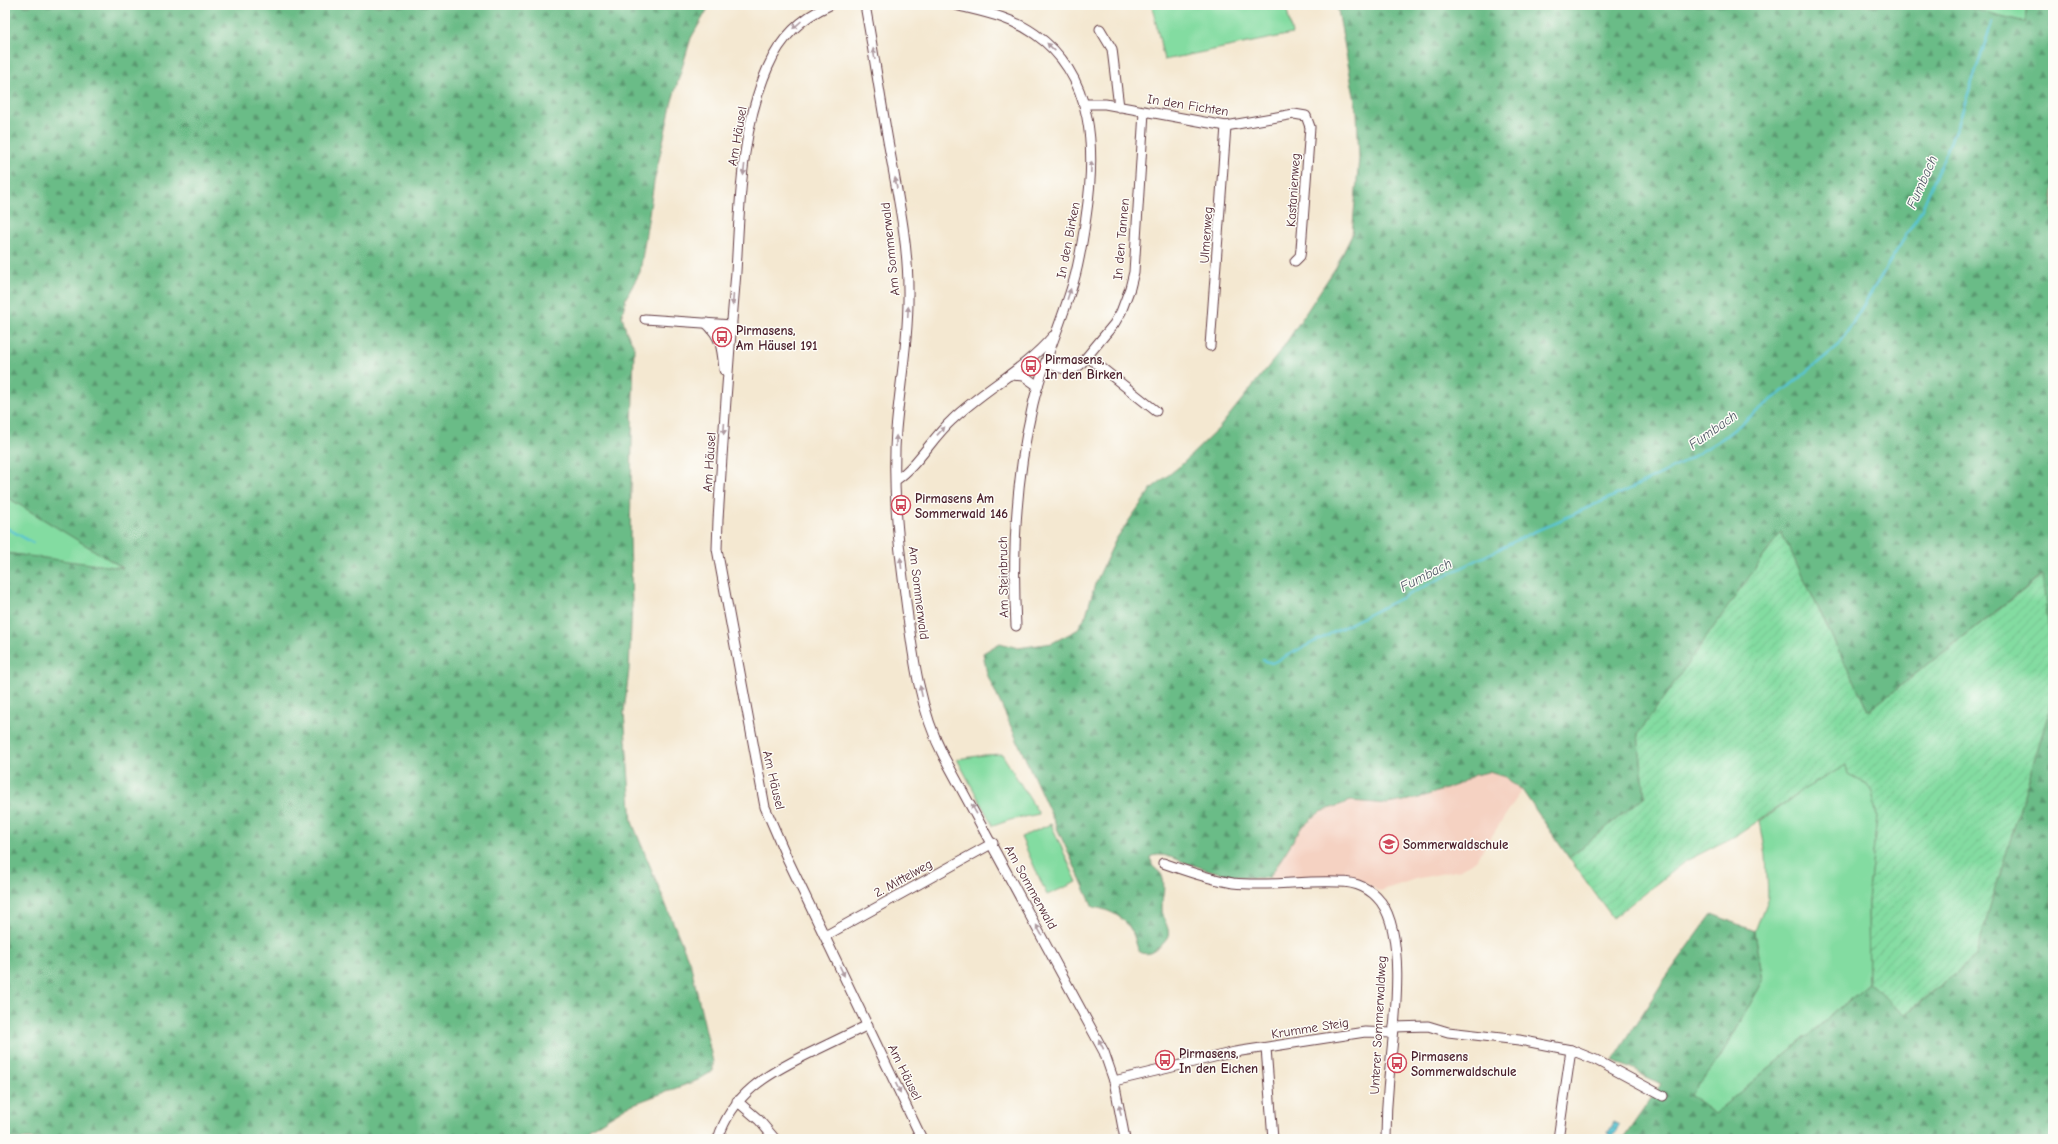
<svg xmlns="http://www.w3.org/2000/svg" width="2058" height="1144" font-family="'Comic Neue',sans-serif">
<defs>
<pattern id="forest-firs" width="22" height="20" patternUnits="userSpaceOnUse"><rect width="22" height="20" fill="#6abc87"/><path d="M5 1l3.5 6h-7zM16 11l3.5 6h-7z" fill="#59986f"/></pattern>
<pattern id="garden-furrows" width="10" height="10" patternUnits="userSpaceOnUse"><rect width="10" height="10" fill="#83dca1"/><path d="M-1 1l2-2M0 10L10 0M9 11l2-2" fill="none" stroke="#73bc8b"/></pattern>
<pattern id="water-rules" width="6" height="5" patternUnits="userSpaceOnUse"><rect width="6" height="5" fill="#59c4d2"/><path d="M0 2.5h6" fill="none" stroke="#4fa8b4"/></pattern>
</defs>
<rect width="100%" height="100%" fill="#fdfcf7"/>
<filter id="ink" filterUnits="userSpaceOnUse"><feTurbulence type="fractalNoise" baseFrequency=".025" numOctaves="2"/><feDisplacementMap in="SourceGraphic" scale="8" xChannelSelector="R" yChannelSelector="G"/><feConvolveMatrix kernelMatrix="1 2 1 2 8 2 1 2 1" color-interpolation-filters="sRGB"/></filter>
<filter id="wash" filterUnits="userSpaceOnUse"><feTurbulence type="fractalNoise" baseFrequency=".012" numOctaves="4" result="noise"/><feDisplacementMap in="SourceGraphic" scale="16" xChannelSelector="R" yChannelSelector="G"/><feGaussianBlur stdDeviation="0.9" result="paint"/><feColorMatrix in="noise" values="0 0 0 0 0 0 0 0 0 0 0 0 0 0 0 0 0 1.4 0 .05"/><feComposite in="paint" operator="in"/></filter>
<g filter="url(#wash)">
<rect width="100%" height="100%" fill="#f4e8d1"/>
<path fill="#f5d2c2" d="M1489,772L1505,777L1522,790L1476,860L1459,870L1415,879L1380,891L1364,882L1332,877L1269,878L1301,828L1320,812L1351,801L1388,804L1457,785L1474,775Z"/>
<g fill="#83dca1" stroke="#667e66">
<path d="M1152,5H1286L1292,34L1164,60Z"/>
<path d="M1958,5H2027L2025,22L1958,6Z"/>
<path d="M5,496L12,500L125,569L5,553Z"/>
<path d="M1002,754L1039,814L1010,820L993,826L957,759L984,755Z"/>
<path d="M1846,765L1848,775L1867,785L1872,792L1877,817L1868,902L1869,984L1715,1113L1689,1095L1720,1058L1763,981L1755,931L1768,897L1766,855L1760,821L1806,788Z"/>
<path d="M1051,824L1077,882L1047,895L1021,837Z"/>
</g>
<g fill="url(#forest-firs)" stroke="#5a6e59">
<path d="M5,5H710L691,38L672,101L654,182L640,272L626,298L622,315L626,331L634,346L630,537L632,605L629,670L624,712L632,822L691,966L713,1062V1071L698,1080L628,1106L589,1130L586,1139H5V553L123,568L5,496Z"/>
<path d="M1337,5H1958L2025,22L2027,5H2053V661L2041,576L1868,711L1781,532L1638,734L1645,796L1569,858L1522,790L1505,777L1489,772L1474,775L1457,785L1419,798L1388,804L1351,801L1320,812L1301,828L1269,878C1231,878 1213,872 1178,860C1170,857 1159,852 1151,857L1152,865C1155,869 1161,872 1162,876C1166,886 1162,897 1162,907C1162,926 1179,932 1158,948C1152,952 1149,955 1141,953C1137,949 1136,942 1134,936C1127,918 1111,910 1093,907L987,674L983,653L1000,643L1018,648L1052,643L1077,630L1086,615L1095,584L1116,539L1152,488L1180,466L1219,428L1280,352L1336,267L1352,235L1359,158L1357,112Z"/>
<path d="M2053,698V1139H1623L1661,1084L1613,1060L1664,980L1712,914L1755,931L1763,981L1720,1058L1690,1095L1715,1113L1869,984L1906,1014L1975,957Z"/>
</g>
<path fill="url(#garden-furrows)" stroke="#667e66" d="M1781,532L1868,711L2042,576L2053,661V698L1975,957L1905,1014L1869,984L1868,902L1877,817L1872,792L1867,785L1848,775L1846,765L1806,788L1739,834L1684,862L1613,918L1569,858L1645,796L1638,734Z"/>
<path fill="url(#water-rules)" stroke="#52727e" d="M1614,1122L1620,1125L1613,1137L1608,1133Z"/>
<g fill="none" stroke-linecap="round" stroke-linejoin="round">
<g stroke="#59c4d2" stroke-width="2.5">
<path d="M5,527L33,543"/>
<path d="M1263,660L1272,663L1527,535L1634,487L1681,464L1723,438L1797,380L1839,345L1921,211L1958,124L1992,22"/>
</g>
</g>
</g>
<g filter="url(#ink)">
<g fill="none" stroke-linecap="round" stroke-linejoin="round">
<defs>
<g id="minor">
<path d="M830,5C801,18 781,37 768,67C740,131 740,205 736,272C729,355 723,437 718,520L717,549L765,807L787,858L922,1139"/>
<path d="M865,5C874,54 881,103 890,152C898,197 908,243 908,289C909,336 900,383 896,430C892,484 898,540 905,594C912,649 918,707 944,757L1104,1052L1114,1081L1125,1139"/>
<path d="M955,5C983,12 1011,17 1035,34C1095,76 1096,151 1086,217C1083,238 1080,259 1074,280C1062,322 1043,362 1033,404C1016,477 1012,552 1016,626"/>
<path d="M1100,29L1112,49L1119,107"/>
<path d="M1085,104H1105L1226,126L1294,114L1306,116L1310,127L1301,249L1300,256L1295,261"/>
<path d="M645,319L732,325"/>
<path d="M706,323C722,338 722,349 724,370"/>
<path d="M1210,346L1226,126"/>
<path d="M1088,357L1156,411"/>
<path d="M1046,362C1058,367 1069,374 1080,365L1114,324L1121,312L1130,288L1134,272L1144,112"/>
<path d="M1011,375L1024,376L1038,386"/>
<path d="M896,480C918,465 932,438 952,420C984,389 1024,370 1053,336"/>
<path d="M1163,863C1186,871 1209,879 1233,883C1268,887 1304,880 1339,882C1356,882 1371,889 1381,902C1408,939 1393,1034 1389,1078C1387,1098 1386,1119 1386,1139"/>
<path d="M825,936L993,843"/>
<path d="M1394,1027L1428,1026L1448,1032L1519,1040L1571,1050L1596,1060L1663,1096"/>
<path d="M1266,1048L1273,1139"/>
<path d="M1114,1081L1235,1052L1365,1032L1393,1033"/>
<path d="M737,1101L759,1120L775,1139"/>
<path d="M718,1139C732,1094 767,1074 806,1055C827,1045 847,1035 868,1025"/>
<path d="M1558,1139L1571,1050"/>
</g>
</defs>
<use href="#minor" stroke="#643d44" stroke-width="11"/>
<use href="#minor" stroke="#fff" stroke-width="9"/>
</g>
<defs><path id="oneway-solid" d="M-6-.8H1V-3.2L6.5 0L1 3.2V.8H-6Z"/></defs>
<g fill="#ae9aa0">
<use href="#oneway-solid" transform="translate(797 25) rotate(138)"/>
<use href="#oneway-solid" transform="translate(1051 47) rotate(-136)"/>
<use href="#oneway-solid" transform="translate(874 54) rotate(-99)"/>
<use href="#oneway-solid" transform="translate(1091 167) rotate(-88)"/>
<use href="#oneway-solid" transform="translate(744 170) rotate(96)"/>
<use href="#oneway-solid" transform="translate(896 183) rotate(-100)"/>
<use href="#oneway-solid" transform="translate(1069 294) rotate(-72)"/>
<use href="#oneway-solid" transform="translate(733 300) rotate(94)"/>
<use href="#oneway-solid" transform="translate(908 312) rotate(-87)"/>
<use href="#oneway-solid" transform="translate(724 429) rotate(94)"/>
<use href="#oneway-solid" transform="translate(941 431) rotate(-47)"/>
<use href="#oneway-solid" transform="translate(896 441) rotate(-89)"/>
<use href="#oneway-solid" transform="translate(901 563) rotate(-96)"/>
<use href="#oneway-solid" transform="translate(921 691) rotate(-102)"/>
<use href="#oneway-solid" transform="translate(974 809) rotate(-119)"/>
<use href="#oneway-solid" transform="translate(1039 930) rotate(-119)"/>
<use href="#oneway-solid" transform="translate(842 971) rotate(65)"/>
<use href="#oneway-solid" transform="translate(1101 1044) rotate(-116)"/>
<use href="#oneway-solid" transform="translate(898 1088) rotate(64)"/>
<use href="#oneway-solid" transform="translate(1120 1110) rotate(-101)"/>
</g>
</g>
<defs>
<symbol id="bus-ring" viewBox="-11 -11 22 22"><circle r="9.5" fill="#fdfcf7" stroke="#d1495b" stroke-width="1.5"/><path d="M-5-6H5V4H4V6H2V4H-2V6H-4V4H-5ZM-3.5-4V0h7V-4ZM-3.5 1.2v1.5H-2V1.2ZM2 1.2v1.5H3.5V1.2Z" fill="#d1495b"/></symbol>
<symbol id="school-ring" viewBox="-11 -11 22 22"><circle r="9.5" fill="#fdfcf7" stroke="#d1495b" stroke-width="1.5"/><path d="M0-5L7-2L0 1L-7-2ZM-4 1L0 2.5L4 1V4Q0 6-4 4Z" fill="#d1495b"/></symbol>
</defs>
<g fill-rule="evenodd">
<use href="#bus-ring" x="711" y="326" width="22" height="22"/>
<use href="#bus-ring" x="1020" y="355" width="22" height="22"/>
<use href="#bus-ring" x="890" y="494" width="22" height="22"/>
<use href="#school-ring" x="1378" y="833" width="22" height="22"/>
<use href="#bus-ring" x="1154" y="1049" width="22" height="22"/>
<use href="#bus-ring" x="1386" y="1052" width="22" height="22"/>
</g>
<g text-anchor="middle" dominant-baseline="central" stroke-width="3" stroke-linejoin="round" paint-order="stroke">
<g font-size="13" fill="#4a1f2b" stroke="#fdfcf7">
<text transform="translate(1188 105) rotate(9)">In den Fichten</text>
<text transform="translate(737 136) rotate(-80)">Am Häusel</text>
<text transform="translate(1293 190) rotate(-86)">Kastanienweg</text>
<text transform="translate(1206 235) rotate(-86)">Ulmenweg</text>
<text transform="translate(1121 239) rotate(-85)">In den Tannen</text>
<text transform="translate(1068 240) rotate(-79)">In den Birken</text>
<text transform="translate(890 249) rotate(-96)">Am Sommerwald</text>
<text transform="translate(709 462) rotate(-86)">Am Häusel</text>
<text transform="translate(1003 577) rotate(-91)">Am Steinbruch</text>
<text transform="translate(919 593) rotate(83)">Am Sommerwald</text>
<text transform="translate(774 780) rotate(77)">Am Häusel</text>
<text transform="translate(903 878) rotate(-29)">2. Mittelweg</text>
<text transform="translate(1031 887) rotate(61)">Am Sommerwald</text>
<text transform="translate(1378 1025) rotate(-87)">Unterer Sommerwaldweg</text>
<text transform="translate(1310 1028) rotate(-9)">Krumme Steig</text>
<text transform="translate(905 1072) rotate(64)">Am Häusel</text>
</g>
<g font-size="13" font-weight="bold" fill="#4a1f2b" stroke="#fdfcf7" text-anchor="start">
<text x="736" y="330">Pirmasens,<tspan x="736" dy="15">Am Häusel 191</tspan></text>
<text x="1045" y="359">Pirmasens,<tspan x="1045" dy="15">In den Birken</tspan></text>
<text x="915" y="498">Pirmasens Am<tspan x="915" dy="15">Sommerwald 146</tspan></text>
<text x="1403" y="844">Sommerwaldschule</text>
<text x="1179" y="1053">Pirmasens,<tspan x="1179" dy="15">In den Eichen</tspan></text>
<text x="1411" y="1056">Pirmasens<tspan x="1411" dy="15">Sommerwaldschule</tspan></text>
</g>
<g font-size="14" font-style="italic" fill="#4f5965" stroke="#fdfcf7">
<text transform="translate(1922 182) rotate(-66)">Fumbach</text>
<text transform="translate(1713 430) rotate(-35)">Fumbach</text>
<text transform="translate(1426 575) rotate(-27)">Fumbach</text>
</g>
</g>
<rect width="2058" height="1144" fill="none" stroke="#fdfcf7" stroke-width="20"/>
</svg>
